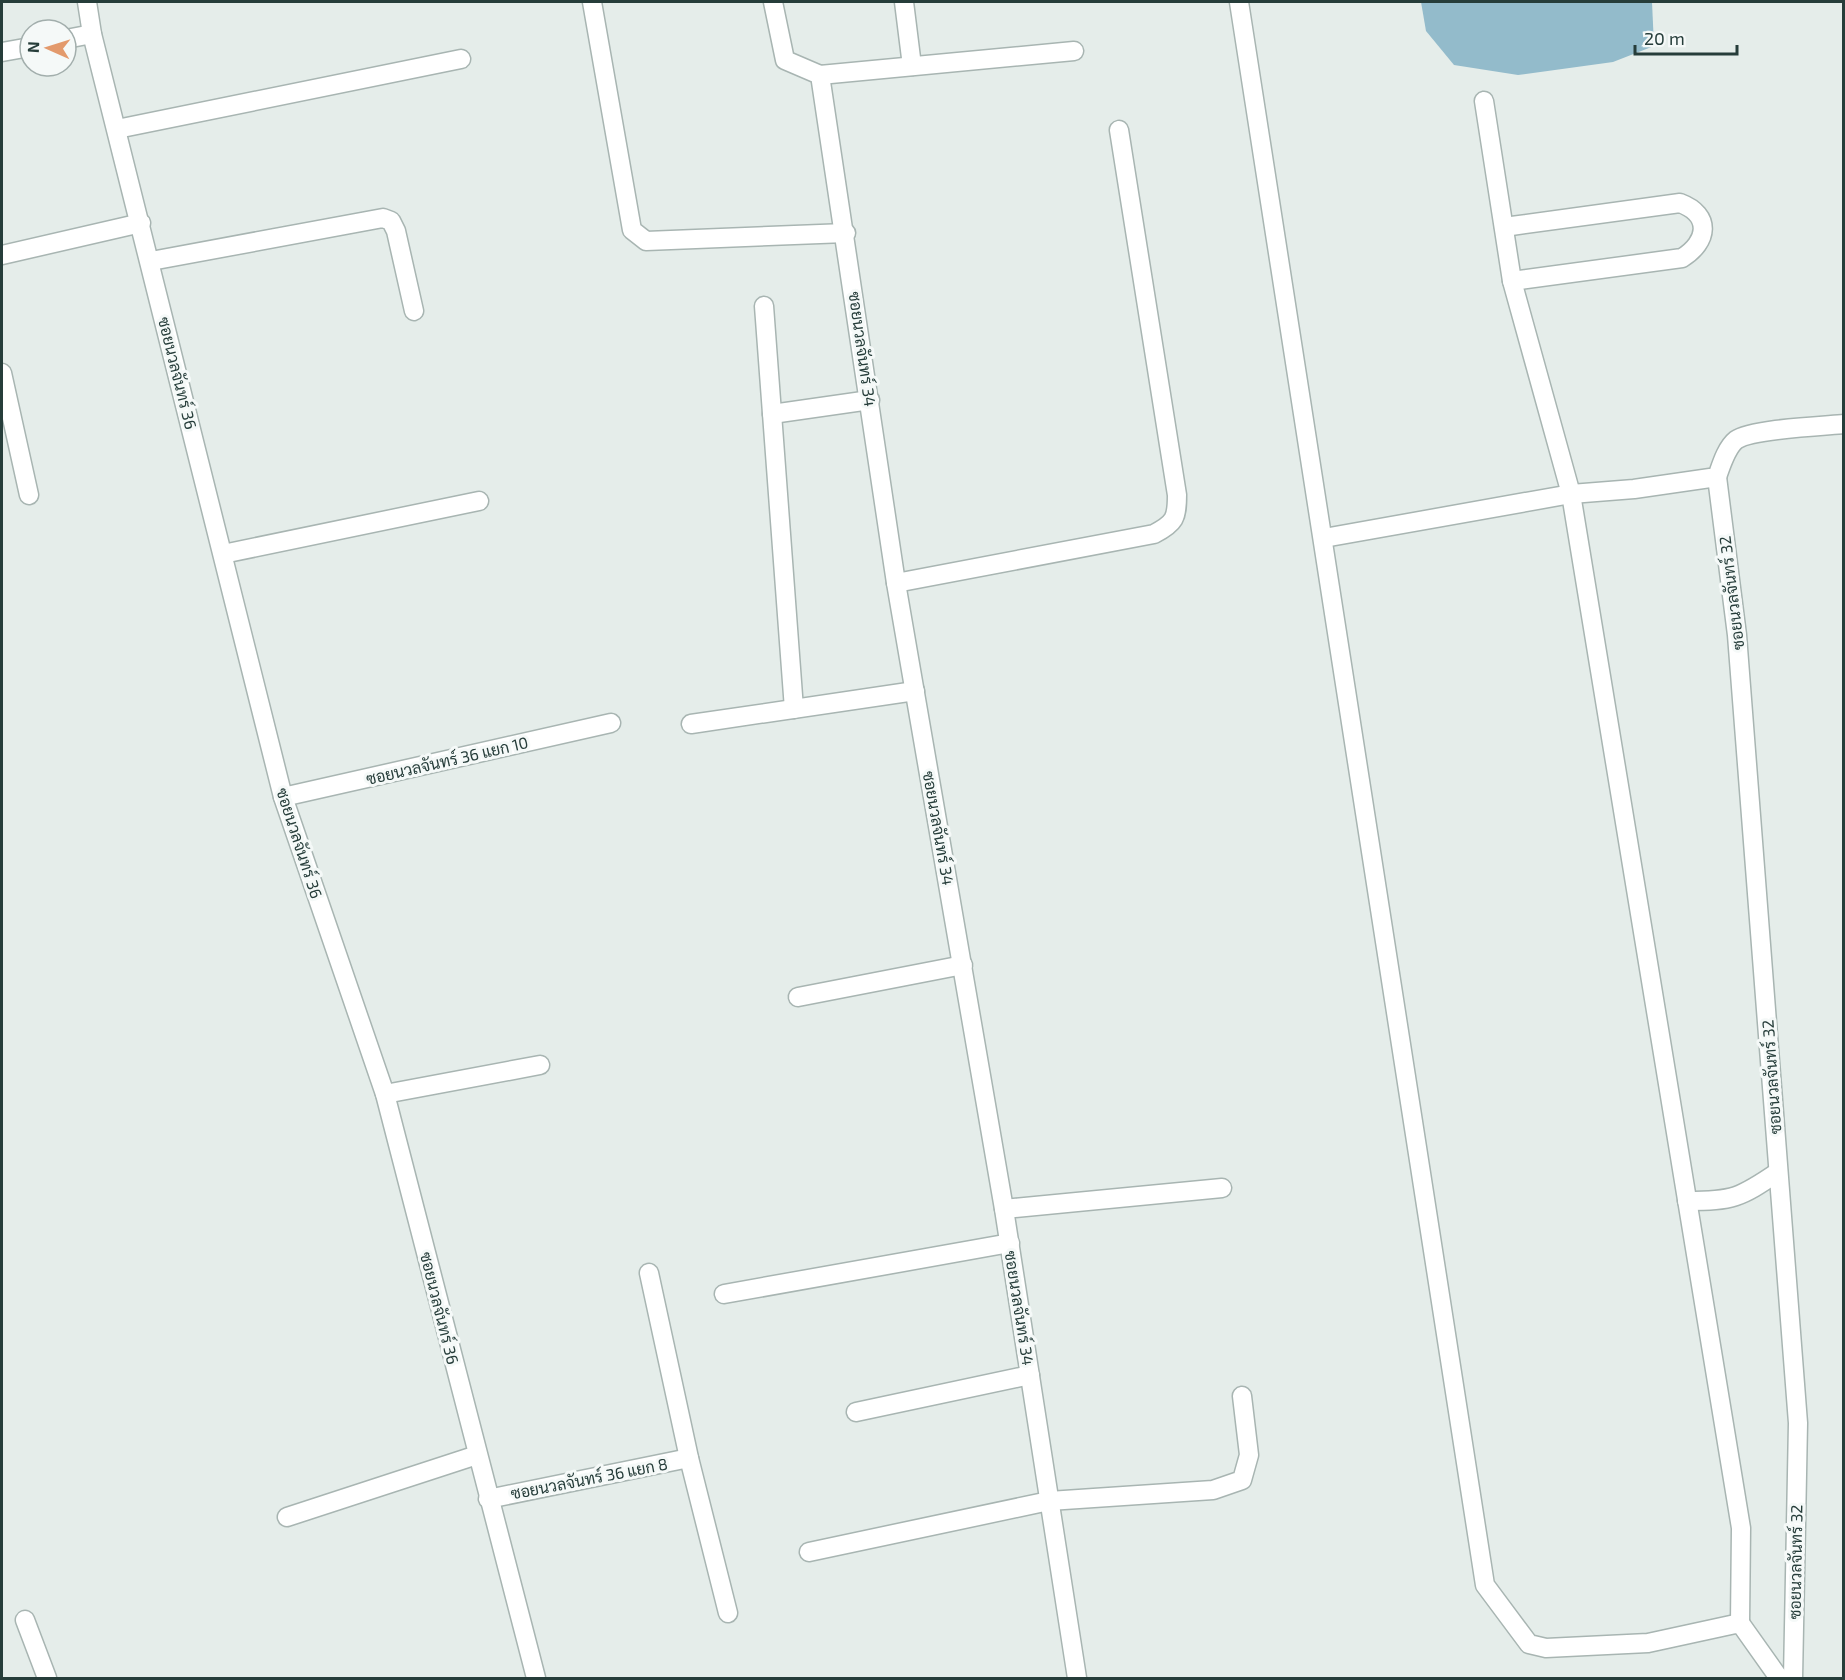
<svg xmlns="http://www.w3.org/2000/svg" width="1845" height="1680" font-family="'Exo 2',Sarabun,sans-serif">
<rect width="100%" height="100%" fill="#e5edea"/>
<path fill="#93bbcb" d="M1421,2H1652L1654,46L1613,62L1518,75L1454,65L1426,31Z"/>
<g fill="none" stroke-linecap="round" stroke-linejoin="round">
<defs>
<g id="minor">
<path d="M87,2L92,34L283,797L385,1094L536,1678"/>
<path d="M592,2L632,230L646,241L846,233"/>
<path d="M773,2L785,60L820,75L896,583L1004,1209L1077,1678"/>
<path d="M904,2L912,66"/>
<path d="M1239,2L1485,1585L1529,1644L1546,1648L1648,1643L1740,1623L1779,1678"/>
<path d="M66,39L92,34"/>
<path d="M2,52L30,47"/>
<path d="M820,75L1074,51"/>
<path d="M1484,101L1512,281L1571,494L1741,1528L1740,1623"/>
<path d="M117,129L461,59"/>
<path d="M1504,227L1680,203C1712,215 1708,242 1682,258L1512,281"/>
<path d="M2,255L141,223"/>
<path d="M151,261L383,218L391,221L396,231L414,311"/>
<path d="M764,306L794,709"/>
<path d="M2,373L29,495"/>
<path d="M772,414L870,400"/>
<path d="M1717,477L1737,635L1798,1423L1793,1678"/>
<path d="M1324,538L1571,494L1634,489L1717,477C1721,466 1726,448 1736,440C1751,429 1822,426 1844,424"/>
<path d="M223,554L479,501"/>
<path d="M896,583L1154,534C1175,523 1177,518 1177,495L1119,130"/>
<path d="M691,724L915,691"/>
<path d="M283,797L611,723"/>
<path d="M798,997L963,965"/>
<path d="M385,1094L540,1065"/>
<path d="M1687,1201C1733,1201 1740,1198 1778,1172"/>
<path d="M1004,1209L1222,1188"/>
<path d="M649,1273L689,1458L728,1613"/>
<path d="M724,1294L1010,1243"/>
<path d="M856,1412L1030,1375"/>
<path d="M488,1499L689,1458"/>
<path d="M287,1517L477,1455"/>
<path d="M809,1552L1049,1501L1213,1490L1242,1480L1249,1455L1242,1396"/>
<path d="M25,1620L47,1678"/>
</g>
</defs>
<use href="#minor" stroke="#a8b5b2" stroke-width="21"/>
<use href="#minor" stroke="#fff" stroke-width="18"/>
</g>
<g text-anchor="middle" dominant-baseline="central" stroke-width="6" stroke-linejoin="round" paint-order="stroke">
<g font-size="16" fill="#263d3a" stroke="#f5f9f8">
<text transform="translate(863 349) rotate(82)">ซอยนวลจันทร์ 34</text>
<text transform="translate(178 373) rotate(76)">ซอยนวลจันทร์ 36</text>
<text transform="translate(1731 593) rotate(-97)">ซอยนวลจันทร์ 32</text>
<text transform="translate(447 760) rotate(-13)">ซอยนวลจันทร์ 36 แยก 10</text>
<text transform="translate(939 828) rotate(80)">ซอยนวลจันทร์ 34</text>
<text transform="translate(300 843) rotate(72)">ซอยนวลจันทร์ 36</text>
<text transform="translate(1771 1077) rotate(-94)">ซอยนวลจันทร์ 32</text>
<text transform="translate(440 1308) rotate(76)">ซอยนวลจันทร์ 36</text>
<text transform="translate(1020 1308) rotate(81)">ซอยนวลจันทร์ 34</text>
<text transform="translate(589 1478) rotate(-11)">ซอยนวลจันทร์ 36 แยก 8</text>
<text transform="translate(1795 1562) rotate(-89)">ซอยนวลจันทร์ 32</text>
</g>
</g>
<rect width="1845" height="1680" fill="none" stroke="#263d3a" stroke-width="6"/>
<g transform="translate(48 48) rotate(273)"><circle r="28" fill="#f5f9f8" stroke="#a2aeac" stroke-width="1.5"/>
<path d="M0-4.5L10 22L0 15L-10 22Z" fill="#e39a6c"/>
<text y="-9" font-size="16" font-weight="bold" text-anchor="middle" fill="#263d3a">N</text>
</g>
<path d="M1635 45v9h102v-9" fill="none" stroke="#263d3a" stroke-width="3"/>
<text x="1644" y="45" font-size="18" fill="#263d3a" stroke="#f5f9f8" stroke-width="4.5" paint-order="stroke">20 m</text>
</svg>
